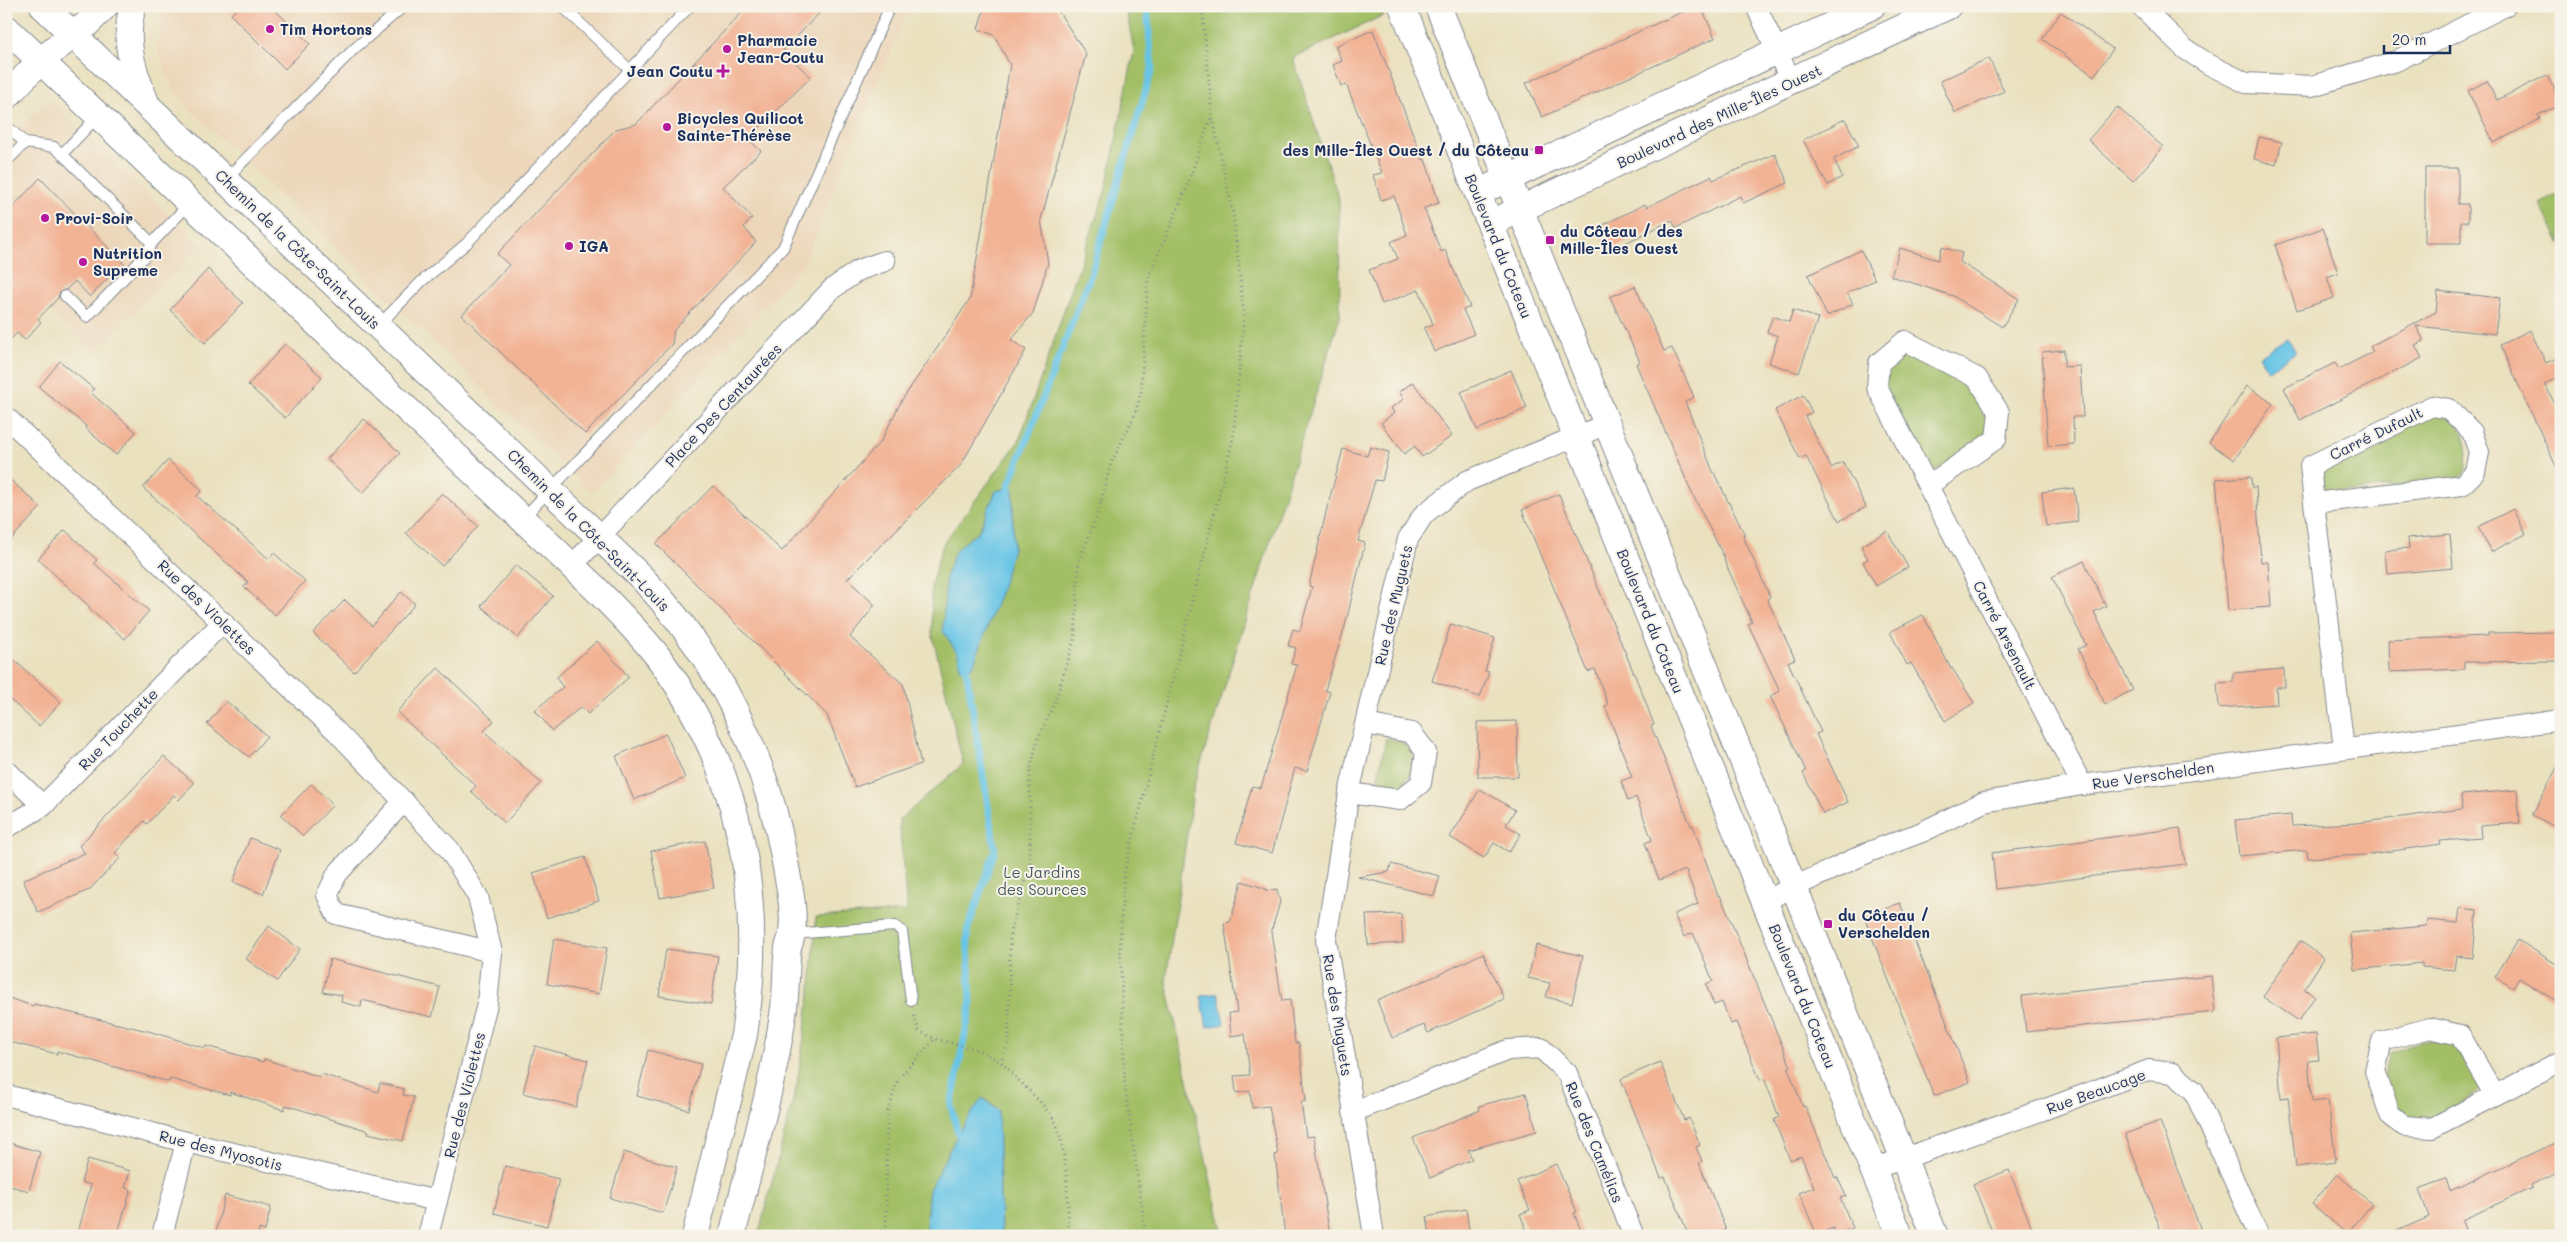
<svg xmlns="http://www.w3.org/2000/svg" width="2567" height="1242" font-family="Mali,sans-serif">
<rect width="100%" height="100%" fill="#f7f3e8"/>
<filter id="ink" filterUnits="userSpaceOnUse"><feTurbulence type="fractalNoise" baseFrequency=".02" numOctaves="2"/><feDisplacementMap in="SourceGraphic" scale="10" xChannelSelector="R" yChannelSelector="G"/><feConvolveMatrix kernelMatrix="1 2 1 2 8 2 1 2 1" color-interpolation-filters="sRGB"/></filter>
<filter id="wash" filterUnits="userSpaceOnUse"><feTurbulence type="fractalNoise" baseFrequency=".0096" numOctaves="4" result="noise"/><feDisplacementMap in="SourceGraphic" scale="20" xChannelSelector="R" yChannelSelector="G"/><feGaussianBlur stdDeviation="1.12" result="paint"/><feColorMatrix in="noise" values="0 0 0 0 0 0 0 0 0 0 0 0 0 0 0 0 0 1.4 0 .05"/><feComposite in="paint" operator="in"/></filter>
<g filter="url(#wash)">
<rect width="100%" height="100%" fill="#eae1bf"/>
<g fill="#ecd7ba">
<path d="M164,6H910L803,265L592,493L175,95L157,48Z"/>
<path d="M48,99L202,246L94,352L8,270L6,271V142Z"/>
</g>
<g fill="#a2bf66" stroke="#5e7762" fill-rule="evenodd">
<path d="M1123,6H1380L1384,15L1293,58L1339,199L1340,317L1194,785L1166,981L1223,1236H1001L998,1110L983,1098L958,1134L929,1190L925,1236H758L797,1085L811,987L816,917L907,911L899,820L963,764L932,633L931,585L943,544L1019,441L1106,189L1134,51L1126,9ZM1013,487V548L973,666L961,670L958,654L956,550L979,531L996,491Z"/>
<path d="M2561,192V244L2540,204Z"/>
<path d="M1904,348L1969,383L1990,413L1984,436L1931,474L1883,384L1886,366Z"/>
<path d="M2433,413C2465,417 2470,446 2465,472L2454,481L2328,493L2322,480L2325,469Z"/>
<path d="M1386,738L1402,742L1414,757L1410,776L1397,789L1376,785Z"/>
<path d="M2423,1041L2446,1042L2462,1056L2482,1090L2432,1117L2406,1119L2396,1108L2384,1075L2390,1053Z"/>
</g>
<g fill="#68c5e6" stroke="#427aa2">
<path d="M2287,338L2296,352L2268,370L2259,356Z"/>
<path d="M1013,487V548L1001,590L973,666L961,670L958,654L943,631L946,575L956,550L979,531L996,491Z"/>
<path d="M1218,993L1224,1024L1207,1027L1201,996Z"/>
<path d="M982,1098L998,1110L1001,1236H925L929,1190L958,1134Z"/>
</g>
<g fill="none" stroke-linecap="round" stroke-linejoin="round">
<g stroke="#68c5e6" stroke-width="7">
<path d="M1008,488L1091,274L1152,69L1147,6"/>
<path d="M958,1134L951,1106L971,1004L967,931L995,850L966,668"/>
</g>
</g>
<g id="blocks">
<g fill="#f2b395">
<path d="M239,6H271L310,44L285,69L231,15Z"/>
<path d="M748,6H826L783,51L811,77L748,139L761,151L723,187L752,218L744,227L756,242L674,330L672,344L585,434L462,315L509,265L497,254L616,129L636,124Z"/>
<path d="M985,6H1055L1086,54L1041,220L1048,263L1033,313L1011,340L1026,350L961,465L847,579L875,605L850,637L903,684L921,764L855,787L827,715L656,544L713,486L782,551L881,441L902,400L970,299L1010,65L994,35L978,29Z"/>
<path d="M1695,6H1701L1715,38L1542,117L1526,83Z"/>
<path d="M2061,12L2113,49L2094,76L2042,39Z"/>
<path d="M1373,30L1423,160L1425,159L1439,203L1424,208L1441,252L1445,250L1470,307L1463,310L1474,334L1434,352L1424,328L1433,324L1419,290L1382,304L1369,270L1398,259L1391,242L1407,235L1394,196L1381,200L1373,175L1382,173L1346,84L1341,86L1333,65L1342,61L1335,46Z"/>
<path d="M1989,58L2004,91L1955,113L1940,81Z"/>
<path d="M2547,75L2561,104L2538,115L2540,119L2494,143L2468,91L2487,81L2497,100Z"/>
<path d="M2117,107L2163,147L2133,181L2088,140Z"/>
<path d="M1845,119L1859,146L1834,159L1842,177L1828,185L1803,140Z"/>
<path d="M2259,137L2282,142L2276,165L2254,159Z"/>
<path d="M1775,154L1788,183L1743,203L1740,196L1676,228L1672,220L1609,251L1597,228L1645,204L1647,207L1711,176L1713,180Z"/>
<path d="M2425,168H2458V204H2468V222H2461V243H2425Z"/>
<path d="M40,178L126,266L118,274H112L90,297L75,281L67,289L60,292L58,298L38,319L41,322L25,340L17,333L6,344V214Z"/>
<path d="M2323,228L2338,273L2327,277L2334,298L2297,310L2275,245Z"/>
<path d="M1942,247L1962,253L1960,262L2019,299L2002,327L1953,296L1891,276L1900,248L1938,260Z"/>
<path d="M1861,250L1875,280L1847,293L1853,304L1827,316L1808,275Z"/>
<path d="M208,269L243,303L205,343L170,310Z"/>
<path d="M1635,286L1664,351L1672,348L1694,397L1685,402L1712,469L1745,535L1743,536L1770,597L1767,599L1795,659L1788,662L1821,732L1816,734L1848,802L1823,814L1803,773L1806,771L1770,696L1780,691L1748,624L1752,622L1724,560L1725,559L1691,491L1636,364L1640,362L1610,297Z"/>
<path d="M2438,291L2500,298L2495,334L2416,326L2424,341L2415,345L2422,358L2300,420L2284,388L2335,363L2339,369L2373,352L2370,346L2436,312Z"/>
<path d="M1793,310L1818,318L1799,373L1769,363L1778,336L1767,332L1773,316L1789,322Z"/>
<path d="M2530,330L2546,363L2561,356V377L2545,384L2561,417V477L2500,345Z"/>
<path d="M285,344L322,377L285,418L248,385Z"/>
<path d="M2064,350V367L2080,366L2083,417H2073L2074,444L2048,446L2042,352Z"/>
<path d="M60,361L94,389L91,393L136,432L116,455L85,428L86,426L39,387Z"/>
<path d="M1511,370L1527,408L1477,430L1461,392Z"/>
<path d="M1413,382L1452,436L1422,457L1415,446L1404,454L1381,423L1394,413L1391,408L1404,399L1399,392Z"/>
<path d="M2247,386L2273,404L2234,460L2209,443Z"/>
<path d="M1803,395L1812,412L1805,416L1831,468L1843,462L1866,507L1839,521L1806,456L1800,459L1775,410Z"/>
<path d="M364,419L400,453L363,493L327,459Z"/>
<path d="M1370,447L1389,452L1382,481L1375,480L1358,541L1365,543L1345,626L1325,690L1330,692L1307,771L1295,768L1272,853L1236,843L1252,786L1261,788L1297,665L1291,664L1296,648L1288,646L1293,629L1300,631L1312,587L1309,586L1326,512L1343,449L1367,456Z"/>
<path d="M168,460L202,490L197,496L269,559L274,553L305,581L275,615L244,587L248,582L143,488Z"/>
<path d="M6,476L41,507L6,545Z"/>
<path d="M2251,477L2252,488L2256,487L2261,562H2268L2271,607L2228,610L2216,479Z"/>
<path d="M2074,488L2078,522L2046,526L2042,492Z"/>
<path d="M442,493L478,526L442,566L406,533Z"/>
<path d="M1559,494L1643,695L1654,725L1651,726L1691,826L1693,825L1718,896L1720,895L1791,1067L1788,1068L1803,1107L1805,1106L1835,1178L1837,1177L1846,1196L1840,1198L1853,1228L1836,1235L1833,1228L1817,1235L1799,1193L1814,1187L1801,1156L1790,1160L1774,1120L1779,1117L1764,1078L1760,1080L1736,1022L1731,1024L1722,1002L1714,1005L1706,984L1713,981L1693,933L1684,937L1674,914L1698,904L1686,870L1659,880L1645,843L1652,840L1636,797L1628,801L1621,781L1632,777L1605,706L1608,705L1595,669L1588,672L1522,510Z"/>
<path d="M2513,509L2526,534L2491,552L2478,527Z"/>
<path d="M65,530L97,560L94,563L149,611L125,639L89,609L90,607L38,559Z"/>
<path d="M1887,531L1908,567L1876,586L1863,562L1868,559L1861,546Z"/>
<path d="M2450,534L2453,568L2387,574L2385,550L2409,548L2408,538Z"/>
<path d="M2084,561L2106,606L2094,612L2133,690L2105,704L2078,649L2086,645L2052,577Z"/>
<path d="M516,565L553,596L518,638L481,606Z"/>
<path d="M401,592L415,604L354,672L313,633L345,600L372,626Z"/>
<path d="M1923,615L1951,669L1952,668L1974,703L1945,721L1911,663L1907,665L1890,632Z"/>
<path d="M1451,624L1495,638L1485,671L1489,672L1480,697L1432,681Z"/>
<path d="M2561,632V661L2464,662V669L2389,672L2388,640L2488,636V633Z"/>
<path d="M597,641L629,677L588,714L581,707L552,731L535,710L563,687L556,678Z"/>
<path d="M6,653L61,702L39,726L6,696Z"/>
<path d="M438,668L494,721L484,731L541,783L505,823L471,791L476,786L397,712Z"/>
<path d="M2284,669L2285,687H2276L2277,704L2219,708L2217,683L2233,682V673Z"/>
<path d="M226,701L267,736L249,757L207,724Z"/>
<path d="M1517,721L1518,777H1478L1477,722Z"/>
<path d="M666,734L685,778L634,800L616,756Z"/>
<path d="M164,756L194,783L179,800L174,795L147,824L144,821L115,853L120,858L89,890L38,912L23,880L85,853L79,846Z"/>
<path d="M2561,760V830L2532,815Z"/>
<path d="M311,784L333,805L303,836L281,815Z"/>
<path d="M1480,789L1515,810L1506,825L1521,834L1509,852L1494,843L1484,858L1450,837Z"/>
<path d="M2517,790L2520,823L2480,826L2481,838L2440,841L2441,844L2364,855L2308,858L2307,850L2239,856L2235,820L2291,815L2292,826L2357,823L2462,809L2461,795Z"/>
<path d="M2180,828L2185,864L1996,889L1992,853Z"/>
<path d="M250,838L280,850L263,894L233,882Z"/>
<path d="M705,841L714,888L660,898L651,851Z"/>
<path d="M585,857L599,901L547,918L533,873Z"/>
<path d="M1391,864L1440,876L1434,896L1358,877L1389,872Z"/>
<path d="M1242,881L1266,889V891L1277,889L1280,902L1271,932L1282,1001L1290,1000L1295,1043H1299L1306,1101L1301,1102L1306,1137L1314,1136L1330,1236H1285L1275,1155L1278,1154L1269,1106L1252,1108L1250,1091L1236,1093L1234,1076L1250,1075L1245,1034L1231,1036L1229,1013L1237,1012L1224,923L1230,922Z"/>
<path d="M1900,903L1970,1082L1934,1096L1864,917Z"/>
<path d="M2460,908L2477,910L2473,958L2456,956L2454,970L2422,967V963L2354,970L2350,933L2426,926L2427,920L2458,923Z"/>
<path d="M1401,914L1403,943L1368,945L1366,915Z"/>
<path d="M269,926L300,949L277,981L246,959Z"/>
<path d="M554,939L607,948L599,994L547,984Z"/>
<path d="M2518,940L2561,967V1004L2519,978L2513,988L2495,977Z"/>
<path d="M2300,941L2324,958L2304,989L2315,996L2299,1021L2263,997Z"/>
<path d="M1536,945L1583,956L1572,1003L1546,997L1550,983L1528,978Z"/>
<path d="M666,949L718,956L711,1004L659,996Z"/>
<path d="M1483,953L1504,999L1428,1033L1424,1025L1392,1038L1377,1000L1438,975Z"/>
<path d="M330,959L440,987L432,1017L362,1000L361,1007L341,1002L342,995L323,992Z"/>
<path d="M2211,976L2215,1012L2026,1032L2022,996Z"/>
<path d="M6,997L33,1006L34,1004L148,1031L205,1048L206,1046L263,1062L264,1059L320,1077L321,1074L378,1092L380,1083L404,1089L403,1095L414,1097L403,1141L368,1133L369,1131L286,1105L284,1110L230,1092V1095L170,1079L169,1082L57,1051V1054L6,1041Z"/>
<path d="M2316,1034L2319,1060L2308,1061L2312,1102L2328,1100L2336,1162L2296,1167L2288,1097L2281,1098L2276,1038Z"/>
<path d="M535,1046L588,1060L576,1107L523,1093Z"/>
<path d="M648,1050L701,1064L689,1110L637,1096Z"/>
<path d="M1660,1062L1684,1120L1689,1118L1700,1145L1696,1147L1702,1161L1699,1163L1726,1230L1712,1236H1689L1665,1177L1661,1178L1621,1079Z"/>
<path d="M1526,1093L1537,1131L1468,1150L1472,1159L1430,1178L1413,1138L1480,1110L1479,1106Z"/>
<path d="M2160,1121L2203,1236H2163L2125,1134Z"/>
<path d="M2561,1140V1170L2531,1185L2532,1188L2462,1220L2467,1236H2385L2429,1217L2419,1189L2446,1179L2450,1191Z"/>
<path d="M6,1142L40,1152L29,1191L6,1185Z"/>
<path d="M624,1152L677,1167L663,1213L610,1198Z"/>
<path d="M88,1159L130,1171L125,1188L131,1189L117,1236H77L91,1185L81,1182Z"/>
<path d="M1556,1164L1577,1212L1574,1213L1583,1236H1529L1520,1214L1530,1210L1517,1181Z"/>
<path d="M505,1166L559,1179L547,1226L494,1213Z"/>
<path d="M2009,1170L2035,1236H1994L1973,1184Z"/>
<path d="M2337,1174L2372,1204L2347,1234L2312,1204Z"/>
<path d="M225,1195L271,1207L265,1231L259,1229L258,1236H235L216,1231Z"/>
<path d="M1466,1209L1470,1236H1430L1427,1217Z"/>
</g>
</g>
</g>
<g filter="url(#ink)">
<use href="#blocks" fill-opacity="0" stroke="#82888e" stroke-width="1"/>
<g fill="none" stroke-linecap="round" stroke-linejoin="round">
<defs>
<g id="service">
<path d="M562,6L630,70"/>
<path d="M98,116L62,154L152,243L189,204"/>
<path d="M6,125L25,143L54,147L62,154"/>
<path d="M6,162L25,143"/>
<path d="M225,180L354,49L404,6"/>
<path d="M65,296L87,317L144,257L152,243"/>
<path d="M379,325L421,282L467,243L690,6"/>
<path d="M523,518L783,248L890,6"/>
<path d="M792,934L895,926L902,931L911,1000"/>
</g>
<g id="minor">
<path d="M1756,6L1791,81"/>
<path d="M2141,6L2185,49L2210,65L2246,83L2312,86L2396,61L2505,6"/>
<path d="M6,417L336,731L449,849L478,897L492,952L487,1004L428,1236"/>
<path d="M1929,485L1996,439L1999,412L1977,378L1905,341L1879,363L1877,387L2082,785"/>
<path d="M2314,503L2462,485L2475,472L2479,452L2472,432L2449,409L2432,406L2310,466L2314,503L2344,749"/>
<path d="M572,566L832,289L859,270L885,261"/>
<path d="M6,770L43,806"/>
<path d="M1349,793L1400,800L1421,783L1426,752L1412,733L1366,724"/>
<path d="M404,801L337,874L327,895L336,914L492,952"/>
<path d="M6,828L43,806L223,622"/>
<path d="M1764,901L1869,852L1922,832L1984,802L2082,785L2561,720"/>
<path d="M2494,1094L2460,1035L2430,1028L2382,1041L2375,1071L2390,1115L2404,1126L2432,1128L2561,1061"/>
<path d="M6,1095L186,1142L437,1201"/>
<path d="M1353,1112L1508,1050L1541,1048L1567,1073L1634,1236"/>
<path d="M1873,1169L2043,1110L2149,1070L2173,1073L2194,1091L2259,1236"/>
<path d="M162,1236L186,1142"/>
<path d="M1374,1236L1326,940L1349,793L1408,539L1424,514L1467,481L1607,424"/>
</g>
<g id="tertiary">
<path d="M43,6L641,577C717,657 766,754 785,862C789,884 795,911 792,933C792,938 789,943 788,948C785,970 787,993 783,1015C772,1090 750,1163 732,1236"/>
<path d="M133,6C123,40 132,68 145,100"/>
<path d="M1402,6L1900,1236"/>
<path d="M1438,6L1935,1236"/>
<path d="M6,28L595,588C617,611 640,633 659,658C742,772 765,897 744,1035L695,1236"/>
<path d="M6,97L40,61L87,24L105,6"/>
<path d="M1492,186L1872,6"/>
<path d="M1504,217L1948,6"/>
</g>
</defs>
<use href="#service" stroke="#82888e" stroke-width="12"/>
<use href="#minor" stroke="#82888e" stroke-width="22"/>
<use href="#tertiary" stroke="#82888e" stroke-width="28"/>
<g stroke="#82888e" stroke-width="3" stroke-dasharray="1 4" stroke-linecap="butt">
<path d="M914,1016L919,1031L935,1039L979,1050L1001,1062"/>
<path d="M886,1236L887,1115L898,1079L935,1039"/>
<path d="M1068,1236C1069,1210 1067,1140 1053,1118C1042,1101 1016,1079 1001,1062L1009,1042L1010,933L1030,863V770L1038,738L1054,705L1075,637L1079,561L1098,513L1111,463L1135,414L1141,392L1148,278L1186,189L1212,114L1202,6"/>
<path d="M1146,1236L1125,1086L1120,944L1124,873L1233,439L1244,316L1233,214L1212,115"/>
</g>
<use href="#service" stroke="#fff" stroke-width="10"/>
<use href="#minor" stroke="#fff" stroke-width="20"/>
<use href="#tertiary" stroke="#fff" stroke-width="26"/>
</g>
</g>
<g fill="#b5179e" stroke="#f7f3e8" stroke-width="2">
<circle cx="270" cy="29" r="5"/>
<circle cx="727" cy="49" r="5"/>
<path d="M720.5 63.5h5v5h5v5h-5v5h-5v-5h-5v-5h5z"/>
<circle cx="667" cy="127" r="5"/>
<rect x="1534" y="145" width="10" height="10" rx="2.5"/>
<circle cx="45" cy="218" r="5"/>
<rect x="1545" y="235" width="10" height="10" rx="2.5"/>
<circle cx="569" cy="246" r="5"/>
<circle cx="83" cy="262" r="5"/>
<rect x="1823" y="919" width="10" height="10" rx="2.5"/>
</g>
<g text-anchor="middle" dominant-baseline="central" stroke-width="4" stroke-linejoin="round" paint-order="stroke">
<g font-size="15" font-weight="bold" fill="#1b2f5e" stroke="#f7f3e8" text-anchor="start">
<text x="280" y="29">Tim Hortons</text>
<text x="737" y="40">Pharmacie<tspan x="737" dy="17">Jean-Coutu</tspan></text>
<text x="713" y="71" text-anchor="end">Jean Coutu</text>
<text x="677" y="118">Bicycles Quilicot<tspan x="677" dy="17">Sainte-Thérèse</tspan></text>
<text x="1529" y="150" text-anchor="end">des Mille-Îles Ouest / du Côteau</text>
<text x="55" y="218">Provi-Soir</text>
<text x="1560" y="231">du Côteau / des<tspan x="1560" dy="17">Mille-Îles Ouest</tspan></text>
<text x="579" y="246">IGA</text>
<text x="93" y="253">Nutrition<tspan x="93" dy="17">Supreme</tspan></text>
<text x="1838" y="915">du Côteau /<tspan x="1838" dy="17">Verschelden</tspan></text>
</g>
<g font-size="15" fill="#1b2f5e" stroke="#f7f3e8">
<text transform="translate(1719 116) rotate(-25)">Boulevard des Mille-Îles Ouest</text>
<text transform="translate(1499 246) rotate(68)">Boulevard du Coteau</text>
<text transform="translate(298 249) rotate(44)">Chemin de la Côte-Saint-Louis</text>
<text transform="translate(723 405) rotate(-47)">Place Des Centaurées</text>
<text transform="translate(2376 433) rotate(-26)">Carré Dufault</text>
<text transform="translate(589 530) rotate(45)">Chemin de la Côte-Saint-Louis</text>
<text transform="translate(1393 605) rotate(-77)">Rue des Muguets</text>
<text transform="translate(207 607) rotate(44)">Rue des Violettes</text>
<text transform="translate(1651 621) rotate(68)">Boulevard du Coteau</text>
<text transform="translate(2005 635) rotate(63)">Carré Arsenault</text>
<text transform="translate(118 729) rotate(-46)">Rue Touchette</text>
<text transform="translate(2153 775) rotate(-8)">Rue Verschelden</text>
<text transform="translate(1803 996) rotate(68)">Boulevard du Coteau</text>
<text transform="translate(1338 1015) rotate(81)">Rue des Muguets</text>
<text transform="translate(2096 1091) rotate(-20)">Rue Beaucage</text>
<text transform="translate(464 1095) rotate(-76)">Rue des Violettes</text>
<text transform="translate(1595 1142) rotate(68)">Rue des Camélias</text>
<text transform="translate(221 1150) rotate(14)">Rue des Myosotis</text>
</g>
<g font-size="15" fill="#445a60" stroke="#f7f3e8">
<text x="1042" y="872">Le Jardins<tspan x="1042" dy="17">des Sources</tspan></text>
</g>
</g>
<rect width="2567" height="1242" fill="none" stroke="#f7f3e8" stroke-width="25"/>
<path d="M2384 45v8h66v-8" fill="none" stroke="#1b2f5e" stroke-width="2.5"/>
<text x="2392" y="45" font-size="15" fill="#1b2f5e" stroke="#f7f3e8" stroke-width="4" paint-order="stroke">20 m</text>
</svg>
